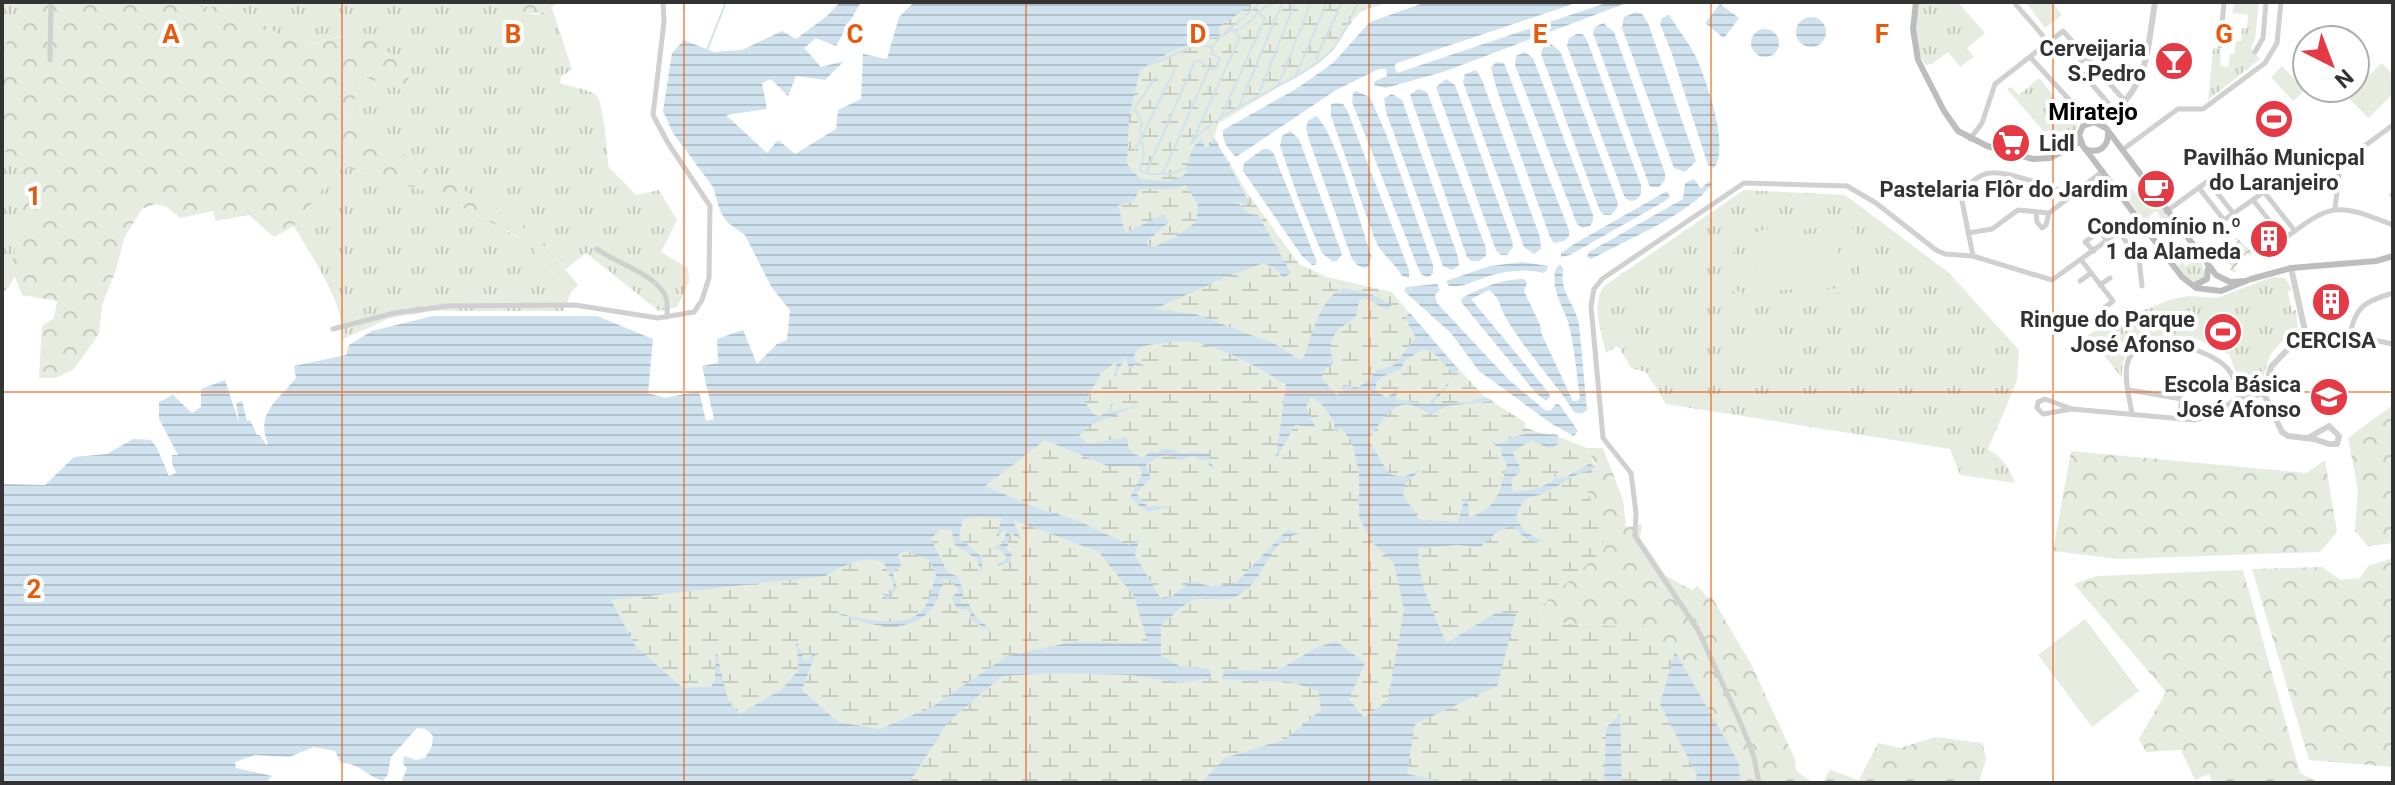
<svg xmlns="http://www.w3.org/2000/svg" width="2395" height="785" font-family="Roboto,sans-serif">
<defs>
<pattern id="grass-tufts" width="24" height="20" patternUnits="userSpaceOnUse" patternTransform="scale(2)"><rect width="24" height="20" fill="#e6ecdf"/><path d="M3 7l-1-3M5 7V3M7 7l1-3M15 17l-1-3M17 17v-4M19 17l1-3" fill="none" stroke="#c6cbc0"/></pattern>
<pattern id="forest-crowns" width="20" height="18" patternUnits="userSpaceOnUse" patternTransform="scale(2)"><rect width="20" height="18" fill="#e6ecdf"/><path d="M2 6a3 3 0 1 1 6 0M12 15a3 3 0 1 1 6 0" fill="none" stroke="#c6cbc0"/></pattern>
<pattern id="wetland-marsh" width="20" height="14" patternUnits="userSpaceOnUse" patternTransform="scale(2)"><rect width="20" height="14" fill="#e6ecdf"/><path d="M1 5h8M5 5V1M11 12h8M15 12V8" fill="none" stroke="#c6cbc0"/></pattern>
<pattern id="garden-furrows" width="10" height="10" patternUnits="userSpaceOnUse" patternTransform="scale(2)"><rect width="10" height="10" fill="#e6ecdf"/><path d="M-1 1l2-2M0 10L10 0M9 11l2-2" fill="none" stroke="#c6cbc0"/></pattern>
<pattern id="water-rules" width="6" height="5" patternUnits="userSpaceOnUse" patternTransform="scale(2)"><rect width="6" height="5" fill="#cfe2ee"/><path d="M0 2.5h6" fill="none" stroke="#b2c2cd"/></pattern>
</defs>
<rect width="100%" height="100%" fill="#fff"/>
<g fill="url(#grass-tufts)">
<path d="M2,2H47L22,261L9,287L2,293Z"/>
<path d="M185,2H498L499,6L536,15L552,8L572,69L561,77L560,83C571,87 589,89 597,96C602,101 609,157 608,166L636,195L659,190L677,220L661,252L688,268L689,282L677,307L659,311L586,253L566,269L534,230L535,256L572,291L563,311H432L390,318L343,339C343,299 313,260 294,226L337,170L347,168L436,194L520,238L525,226L352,125L351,114L361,76L345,35L305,46L278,34L233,5L196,8Z"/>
<path d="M1917,2H1958L1985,33L1967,48L1974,57L1960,67L1948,52L1932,64L1926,65C1912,48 1915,23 1917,2Z"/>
<path d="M2235,2H2259L2255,39L2251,48L2260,59L2208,100L2213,48L2221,49L2220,66L2228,67L2230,54H2234L2236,41H2241L2242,28H2247L2248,15L2232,13Z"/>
<path d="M2039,78L2078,126L2074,135L2068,140L2060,131L2054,136L2049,130L2045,133L2007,89L2011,87L2019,95Z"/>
<path d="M2146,187L2169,217L2162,222L2157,211L2149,216L2155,223L2159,220L2161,223L2151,231L2124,193L2131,188L2138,196Z"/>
<path d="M1744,190L1845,195L1949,273L2019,350L2017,381L1988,449C2003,458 2009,467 2015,483L1960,475L1950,449L1666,404L1646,372L1631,368L1618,346L1606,353C1601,330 1591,306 1604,286Z"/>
<path d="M2198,257L2206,273L2205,278L2195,284L2188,281L2178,266L2182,262L2186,266Z"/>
<path d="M2272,277L2285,278L2292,289L2288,292L2292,311L2296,310L2298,330C2289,338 2279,342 2272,353C2263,367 2267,385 2250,393L2243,391L2229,354C2216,350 2206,341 2193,338C2176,333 2140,339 2128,353C2122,360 2122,369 2122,378L2088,335L2108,324L2172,299L2188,296L2217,298Z"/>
</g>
<g fill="url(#forest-crowns)">
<path d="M23,2H185L196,8L233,5L278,34L305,46L362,31L412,70L403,90L361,76L351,114L352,125L526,226L521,238L436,194L347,168L337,170L294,226L274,237L249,215L216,221L213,211L180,218L167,207L155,204L142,209L124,238L117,267L102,305L99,334L74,369L56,378H39L42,326L54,318L57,301L22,295L11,266L21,226L23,187L21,175L2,146V55Z"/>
<path d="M498,2H557C542,21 519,11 499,6Z"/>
<path d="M534,230L578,285L572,291L535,256L530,237Z"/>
<path d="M2393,405V543L2368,546L2355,531L2358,491L2348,438Z"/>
<path d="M1587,448H1603L1623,500L1626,527L1642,524L1640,538L1666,576L1692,590L1698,586L1707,597L1711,596L1750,662L1795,759L1796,771L1814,783H1740L1739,763L1642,626L1626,627L1543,622L1540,608L1556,591L1584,478L1595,464Z"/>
<path d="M2071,451L2307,473L2325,460L2337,532L2320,552L2119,559L2053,551Z"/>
<path d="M2393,558V767L2309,760L2252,569L2322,567L2341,580L2360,578L2368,566Z"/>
<path d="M2243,570L2300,773L2320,783H2213L2209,774L2195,780L2181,750L2146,752L2139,739L2166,692L2074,584L2097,576Z"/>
<path d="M1935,737L1983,743L1986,759L1979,783H1822L1830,770L1859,780L1878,743L1900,748Z"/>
</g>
<g fill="url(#wetland-marsh)">
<path d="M1133,2H1392L1363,10L1353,20L1334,49L1318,63L1219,123L1214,137L1219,144L1207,210L1187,277L1023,226Z"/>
<path d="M1224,153L1246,191L1299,264L1327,277L1392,292L1428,336L1485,397L1526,423L1524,426C1533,431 1545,436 1554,433L1559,437L1587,448L1596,469L1584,478L1605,548L1540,608L1543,622L1626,627L1642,625L1675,652L1739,763L1740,783H679L475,526L1174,296Z"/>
</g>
<path fill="url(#garden-furrows)" d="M2240,235L2237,238L2252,252L2251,255L2247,253L2234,268L2237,271L2234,272L2230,270L2232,267L2221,253L2218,256L2217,252L2219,250L2224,251L2238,241L2234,239Z"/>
<g fill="#e6ecdf" fill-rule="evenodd">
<path d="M2026,2H2052L2062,15L2045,28Z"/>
<path d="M2382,63L2393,75V94L2368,118L2347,96Z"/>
<path d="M2282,66L2305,90L2293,101L2271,77Z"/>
<path d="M1830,222C1868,221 1884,274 1847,290C1836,295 1822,295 1810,297C1783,301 1756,304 1729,308V304L1745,301C1731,292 1723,283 1724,266C1726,223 1797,227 1830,222ZM1836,227C1861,232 1874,267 1850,283C1834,292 1808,291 1789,293C1776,295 1759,300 1746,295C1718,285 1727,247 1750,238C1767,230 1815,229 1836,227Z"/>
<path d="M1836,231L1842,283L1758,293L1752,241Z"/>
<path d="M1763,329L1778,363L1761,371L1745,337Z"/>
<path d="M2085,619L2139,691L2092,727L2038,655Z"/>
</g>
<g fill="url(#water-rules)" fill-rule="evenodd">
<path d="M840,2H861L836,46L816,38L804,48L821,67L844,61L825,80L796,76L788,96L771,79L762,83L767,109L726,115L767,153L778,140L795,154L836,129L838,110L861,99L863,54L887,59L899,17L914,2H1255L1219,27L1220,37C1189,42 1165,52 1140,71L1129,117L1127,164L1140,179C1157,180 1175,185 1187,172L1186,168C1190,158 1192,144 1202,139L1205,148L1210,146L1214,137L1251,206L1236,201L1250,214L1258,215L1291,273L1283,278L1276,269L1264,263L1233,274L1154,309L1195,314L1275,344L1302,361C1313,338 1317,299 1344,288C1364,293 1375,293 1392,306L1388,310L1364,298L1359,300L1356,317C1337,329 1324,339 1334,363L1326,368L1321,377L1336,395L1343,392V385L1352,386L1354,390L1370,379L1376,371L1394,365L1416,338L1405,318L1410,313L1459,370L1453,373L1433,352L1423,349L1405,360L1400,370L1383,376L1376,383V391L1387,398L1399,387L1395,399L1428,404L1454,377L1433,404L1467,402L1485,397L1494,401L1446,406L1431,415C1396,390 1388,414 1368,439L1389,474L1403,477L1420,470L1405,484L1403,495L1420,520L1458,522L1465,497L1468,503L1469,518C1500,505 1498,495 1507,465L1501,453L1502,448L1496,446L1489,439L1498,444L1505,443L1509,438L1529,433L1558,435V441L1554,447L1548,448L1532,440L1512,452L1519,464L1520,472L1511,480L1513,492C1528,490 1543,489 1555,479L1554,470L1557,478H1564L1589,464L1595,466L1596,468C1574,473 1563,484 1544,493C1538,496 1530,496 1525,500C1520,504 1518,512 1516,518C1524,532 1530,537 1546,541C1527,544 1525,537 1512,526L1498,531L1480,547L1457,545L1419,548C1414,575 1436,617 1446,643L1498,612L1516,614L1497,686L1415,724L1407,774L1452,783H1201L1225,758L1286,739L1321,710L1318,691L1291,682L1221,679L1225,670L1277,671L1314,649L1336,641L1365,663L1349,699L1364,718L1388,700L1404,609L1394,563L1371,541L1359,517V473L1352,442L1341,428L1333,432L1335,422L1323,406L1311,396L1306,407L1315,427L1295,425L1276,459L1286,384C1257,367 1227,349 1194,342C1182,339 1167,343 1155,344C1143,346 1134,347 1134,360L1144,366L1134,365L1131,371L1125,358L1114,378L1117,361L1101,373L1085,402L1093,414L1099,416L1107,413L1113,401L1111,412L1139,405L1088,426L1079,436L1088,444L1127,437L1129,451L1143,458L1151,451L1157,453L1161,449H1171L1182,454C1193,451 1200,453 1209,454L1211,464L1218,471L1209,465L1208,458L1202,461L1193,456L1181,460C1168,452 1158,455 1146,465L1151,478L1136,493L1147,506H1173L1148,512L1130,498L1143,472L1138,466H1108L1045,440L985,486L1031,506L1079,521L1129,545L1139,540L1135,555L1161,599L1171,597L1192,581L1213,587L1236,583L1288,529L1300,534C1273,536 1267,569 1250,586C1226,610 1213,592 1191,601C1181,606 1170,618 1161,625V656L1180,666L1210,669L1211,678L1182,683L1132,675L1052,673L1002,676L948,722L909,783H401L407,768L403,764L404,756L416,760L425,758L432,746L433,736L426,729L417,728L391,757L388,774L383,781C367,776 358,762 341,763L335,751L314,747L289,757L255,755L235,762L236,768L272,776L265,783H2V484L45,485L74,457L107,454L133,439L151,440L157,448L169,476L176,473L172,463V455H178L159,419V402L173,395L192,413L201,407V389L225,380L239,423L236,403L242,401L247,421L250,420L257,435H260L266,445L268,443C255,414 278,400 296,378L294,366L346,355L349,345L372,331L433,316H597L653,339L648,393L665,398L699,391L706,421L714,419L702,366L718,363L717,339L743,330L757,364L777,344L787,340L790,310L772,288L745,235L727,222L720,211L713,187L673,133L663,111L672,53L684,40L714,52L742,50L782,31L796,39L827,16ZM1186,185L1198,205L1196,222L1175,237L1152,248L1145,243L1170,221L1163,215L1125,233L1118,205L1133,202L1140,189H1174ZM979,517L1002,518L996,538L1006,528L1004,543L992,549H999L1007,557L997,566L1010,562L1012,553L1007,549L1010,532L1021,541L1013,520L1099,552L1134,596L1148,643L1072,642L1007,656L932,707L880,729L838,722L802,690L816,652L805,662L796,640L799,670L781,690L740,714L728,701L716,650L715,679L711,687L683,688L636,647L611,600L825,576C844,566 863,553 884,563L894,586L889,596L879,590L887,597L886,602L897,588L893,574L895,569L901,567L898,555L905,551L930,560L936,575C933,584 931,596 926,605C911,633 857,618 833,612C862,623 902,637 928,613C936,606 940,589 945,579L953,581L958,591L952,598L957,609H968L973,621L994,633L975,616L969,604L960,603L964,592L957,576L948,573L931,539L941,528L952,531L954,544L977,559L982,575V557L959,538L963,519Z"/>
<path d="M1426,2H1579L1397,63L1394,66L1397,73L1609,2H1629L1443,72L1385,88L1374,85L1375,81L1387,76L1386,69H1379L1336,90L1236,157C1228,149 1222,142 1223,130L1296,89L1333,63L1370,22Z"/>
<path d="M1720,4L1739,18L1724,38L1705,23Z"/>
<path d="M1636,12L1642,14L1648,23L1696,161L1685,172L1674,168L1622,28L1624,17Z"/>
<path d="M1669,15C1677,28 1687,40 1694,53C1705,75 1731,148 1714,168L1708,165L1671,51L1660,24L1662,18Z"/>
<circle cx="1811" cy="32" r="15"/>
<path d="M1603,23L1614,32L1665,173V180L1659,187H1650L1593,33L1595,27Z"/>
<circle cx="1765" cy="43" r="14"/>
<path d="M1577,34H1582L1586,38L1641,185V194L1636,200L1630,201L1625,198L1567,46L1569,38Z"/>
<path d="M1551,44L1560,51L1618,203L1617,208L1611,215H1604L1600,211L1541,54L1543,47Z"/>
<path d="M1525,52L1533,58L1593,215V221L1590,226L1582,228L1577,224L1515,65L1516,56Z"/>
<path d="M1496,62L1504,63L1569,230V236L1564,241L1554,243L1550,237L1497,90L1491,68Z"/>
<path d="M1476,70L1482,80L1540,237L1541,249L1534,254L1524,247L1463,82L1465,74Z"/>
<path d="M1446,79L1455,85L1512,240L1513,247L1507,255H1501L1496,250L1436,87Z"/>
<path d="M1418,89L1427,92L1486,248V256L1479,261H1471L1467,257L1410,95Z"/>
<path d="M1356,91L1370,97L1386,134L1433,265V273L1429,277L1422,275L1419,270L1352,102L1353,93Z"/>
<path d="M1392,94L1402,100L1458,257L1459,265L1452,270L1443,266L1386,112L1384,98Z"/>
<path d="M1336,103L1343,104L1347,110L1409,270V278L1402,276C1394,261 1382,256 1375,240L1331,116V104Z"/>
<path d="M1316,116C1335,131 1362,229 1372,257L1368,267L1364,268L1357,265L1352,259L1309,140L1306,128L1308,121Z"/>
<path d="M1290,131L1299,139L1342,254L1337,261L1333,262L1322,253L1299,200L1280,146L1282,136Z"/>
<path d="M1263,149H1268L1273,152L1317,262L1315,265H1312L1302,256L1243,171L1244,163Z"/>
<path d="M1694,179L1701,189L1709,181L1712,184C1689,214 1633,237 1599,255L1591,259L1587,257L1589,252L1683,199L1685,183Z"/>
<path d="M1667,191L1670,197L1665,201L1570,255L1561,257V253L1574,244Z"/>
<path d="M1523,262L1548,266L1547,270L1544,273C1524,268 1505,271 1486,277C1474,281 1462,288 1449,286L1446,281L1490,266Z"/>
<path d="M1560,265L1563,268C1560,296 1574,300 1579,324L1587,410L1582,414L1574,412C1553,379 1524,350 1505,316C1499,305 1500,298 1489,290L1471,299L1549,393L1550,397L1546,401L1536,393L1461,302L1462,298C1481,288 1501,279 1524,279L1527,283L1524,291L1540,325L1542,335L1573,401H1577L1580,398C1576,372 1575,347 1568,322C1562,303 1550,289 1556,268Z"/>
<path d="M1437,284L1440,290L1435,295L1437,303L1508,379L1546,411L1551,410L1556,404L1560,405L1578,431L1574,436L1552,424L1479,371L1451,333L1404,291L1406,287Z"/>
<path d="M1675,652L1739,763L1740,783H1694L1697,775L1660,704Z"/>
<path d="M1620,714L1622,783H1604L1606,728Z"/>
</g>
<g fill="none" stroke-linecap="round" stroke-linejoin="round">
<g stroke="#cfe2ee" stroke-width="2">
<path d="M1279,2H1289"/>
<path d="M1235,31C1255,22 1255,10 1274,2"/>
<path d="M1225,33L1261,2"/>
<path d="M1220,37L1232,30L1240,37L1191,144C1220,105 1295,87 1331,51C1343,38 1350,17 1359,2"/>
<path d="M707,50L726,2"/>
<path d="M1316,59L1342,2"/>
<path d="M1147,66L1196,45L1212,47"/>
<path d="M1296,75L1327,2"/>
<path d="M1278,86L1311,2"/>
<path d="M1259,94L1295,2"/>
<path d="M1134,109L1156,77"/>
<path d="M1238,109L1282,3"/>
<path d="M1130,111L1137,112L1142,123L1140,129L1144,154L1140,169L1143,172"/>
<path d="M1220,119L1265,18L1258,12"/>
<path d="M1135,150L1175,69"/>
<path d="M1146,173L1195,61L1202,62L1208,67"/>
<path d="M1148,174H1170L1186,168"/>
<path d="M1163,174L1209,68L1215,69L1220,58L1212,54V47L1220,37"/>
</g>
<g stroke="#d0d0d0" stroke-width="5">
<path d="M2014,2C2024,15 2036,26 2045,39L2043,45"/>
<path d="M2220,46L2224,2"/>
<path d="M2255,52L2263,38L2266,2"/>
<path d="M2031,58L2086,118V124"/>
<path d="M50,60L51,2"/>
<path d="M2116,112L2076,66L2086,57L2125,101"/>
<path d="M1970,139L1982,123L1995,84L2063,31L2086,57"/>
<path d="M2122,150L2178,109H2203L2265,63L2277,43L2281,2"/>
<path d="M2355,153L2393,125"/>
<path d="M2103,171L2072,195C2055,189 2007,170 1990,173C1979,174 1964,187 1961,196L1973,256L2052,280L2138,218"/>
<path d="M2199,188L2224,220L2264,192L2295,231"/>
<path d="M2392,195L2393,194"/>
<path d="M2253,200L2284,239C2333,202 2336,203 2393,225"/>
<path d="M2335,208L2339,175"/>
<path d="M2167,211L2208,181L2233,213"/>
<path d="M2036,213L2037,222L2042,228L2046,225L2049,213"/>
<path d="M2119,232L2139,259L2142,286"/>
<path d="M1968,233L1992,229L2018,210L2049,213L2072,195"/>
<path d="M597,249C613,262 659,275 666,298C668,304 667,311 667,317"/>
<path d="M2094,251L2085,242L2100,231L2107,241"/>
<path d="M2082,261L2113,301L2103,309"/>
<path d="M2080,281L2091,273"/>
<path d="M2100,285L2110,278"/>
<path d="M333,329L394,313L447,306L575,305L658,318L694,312L702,300L709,278L710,206L668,143L653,115L664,22L663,2"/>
<path d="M2305,331L2350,335L2393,344"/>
<path d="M2350,335C2355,306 2366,301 2393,293"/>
<path d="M2129,390L2182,399L2179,419"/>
<path d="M2072,409L2045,399L2038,402L2037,408L2043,414L2072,409L2194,420L2212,415L2238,398L2264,394"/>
<path d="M2132,414C2130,400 2124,380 2127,365C2134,327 2209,347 2228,369C2235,377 2237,388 2238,398"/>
<path d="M1759,783L1754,757L1742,726L1698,630L1635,536L1636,513L1631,473L1603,438L1591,306L1594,289L1602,279L1744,183L1847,186L1876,203L1936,250L1945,254L1973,256"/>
</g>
<g stroke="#d0d0d0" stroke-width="6">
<path d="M2101,124C2149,86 2146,58 2155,2"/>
<path d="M2291,268L2305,331L2271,367L2264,394L2282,432L2288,436L2314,439L2329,444H2337L2339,436L2329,426L2308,438"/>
</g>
<g stroke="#bdbdbd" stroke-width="6">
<path d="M1916,2L1913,29L1918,60L1944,111L1958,131L1987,146L2033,159L2050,158L2080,142"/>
<path d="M2085,149C2098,154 2108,148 2108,134"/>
<path d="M2245,281L2230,282L2216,275L2106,128L2094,122L2083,126L2079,135L2083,146L2182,277L2196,288L2221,291L2251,279L2291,268L2376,261L2393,256"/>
<path d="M2195,285L2207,279L2208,269"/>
</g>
</g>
<path fill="none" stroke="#e8590c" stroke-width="2" stroke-opacity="0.55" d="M342,2V783M684,2V783M1026,2V783M1369,2V783M1711,2V783M2053,2V783M2,392H2393"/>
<defs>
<symbol id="bar-disc" viewBox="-11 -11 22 22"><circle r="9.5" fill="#e63946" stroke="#fff"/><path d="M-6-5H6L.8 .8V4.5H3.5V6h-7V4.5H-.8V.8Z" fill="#fff"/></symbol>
<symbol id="stadium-disc" viewBox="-11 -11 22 22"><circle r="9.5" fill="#e63946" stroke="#fff"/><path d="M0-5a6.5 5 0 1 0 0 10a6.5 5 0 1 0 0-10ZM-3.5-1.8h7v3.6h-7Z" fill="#fff"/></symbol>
<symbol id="supermarket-disc" viewBox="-11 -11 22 22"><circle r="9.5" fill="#e63946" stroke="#fff"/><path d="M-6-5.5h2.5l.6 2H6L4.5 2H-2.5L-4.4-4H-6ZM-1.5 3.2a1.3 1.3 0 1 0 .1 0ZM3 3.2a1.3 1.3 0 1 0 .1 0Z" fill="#fff"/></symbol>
<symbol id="cafe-disc" viewBox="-11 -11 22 22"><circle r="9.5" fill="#e63946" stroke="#fff"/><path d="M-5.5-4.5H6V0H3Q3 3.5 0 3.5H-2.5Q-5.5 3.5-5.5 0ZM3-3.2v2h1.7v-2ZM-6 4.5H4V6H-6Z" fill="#fff"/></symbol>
<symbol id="building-disc" viewBox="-11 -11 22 22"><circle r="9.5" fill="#e63946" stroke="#fff"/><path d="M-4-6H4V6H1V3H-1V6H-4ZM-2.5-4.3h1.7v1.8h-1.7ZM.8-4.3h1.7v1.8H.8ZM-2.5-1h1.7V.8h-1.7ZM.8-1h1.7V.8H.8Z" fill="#fff"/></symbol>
<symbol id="school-disc" viewBox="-11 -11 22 22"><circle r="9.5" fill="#e63946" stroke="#fff"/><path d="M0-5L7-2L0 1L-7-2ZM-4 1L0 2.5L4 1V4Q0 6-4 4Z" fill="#fff"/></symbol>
</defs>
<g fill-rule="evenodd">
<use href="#bar-disc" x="2152" y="39" width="44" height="44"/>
<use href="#stadium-disc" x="2252" y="97" width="44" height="44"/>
<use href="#supermarket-disc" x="1989" y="121" width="44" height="44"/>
<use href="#cafe-disc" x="2134" y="167" width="44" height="44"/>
<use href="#building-disc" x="2247" y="217" width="44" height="44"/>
<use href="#building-disc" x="2309" y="280" width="44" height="44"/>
<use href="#stadium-disc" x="2201" y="310" width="44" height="44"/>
<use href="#school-disc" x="2307" y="375" width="44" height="44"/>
</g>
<g text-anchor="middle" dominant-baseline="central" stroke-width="8" stroke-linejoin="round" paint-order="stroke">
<g font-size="22" font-weight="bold" fill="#333" stroke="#fff" text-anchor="end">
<text x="2146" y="48">Cerveijaria<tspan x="2146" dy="25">S.Pedro</tspan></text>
<text x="2039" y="143" text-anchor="start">Lidl</text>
<text x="2274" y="157" text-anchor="middle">Pavilhão Municpal<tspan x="2274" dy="25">do Laranjeiro</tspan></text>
<text x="2128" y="189">Pastelaria Flôr do Jardim</text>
<text x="2241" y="226">Condomínio n.º<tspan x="2241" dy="25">1 da Alameda</tspan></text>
<text x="2195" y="319">Ringue do Parque<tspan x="2195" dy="25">José Afonso</tspan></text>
<text x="2331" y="340" text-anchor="middle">CERCISA</text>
<text x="2301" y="384">Escola Básica<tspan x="2301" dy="25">José Afonso</tspan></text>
</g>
<g font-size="24" font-weight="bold" fill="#000" stroke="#fff">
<text x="2093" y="112">Miratejo</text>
</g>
</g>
<g font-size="26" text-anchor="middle" font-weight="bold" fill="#e8590c" stroke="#fff" stroke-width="8" stroke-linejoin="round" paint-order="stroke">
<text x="171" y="43">A</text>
<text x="513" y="43">B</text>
<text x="855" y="43">C</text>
<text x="1198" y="43">D</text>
<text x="1540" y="43">E</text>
<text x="1882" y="43">F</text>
<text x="2224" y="43">G</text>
<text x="34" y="205">1</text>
<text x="34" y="598">2</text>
</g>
<rect width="2395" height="785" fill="none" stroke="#333333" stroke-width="8"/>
<g transform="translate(2331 64) rotate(138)"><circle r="38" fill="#ffffff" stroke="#adadad" stroke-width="2"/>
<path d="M0-6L14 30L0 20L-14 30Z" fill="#e63946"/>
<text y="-12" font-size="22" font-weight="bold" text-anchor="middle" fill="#333333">N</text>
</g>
</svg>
